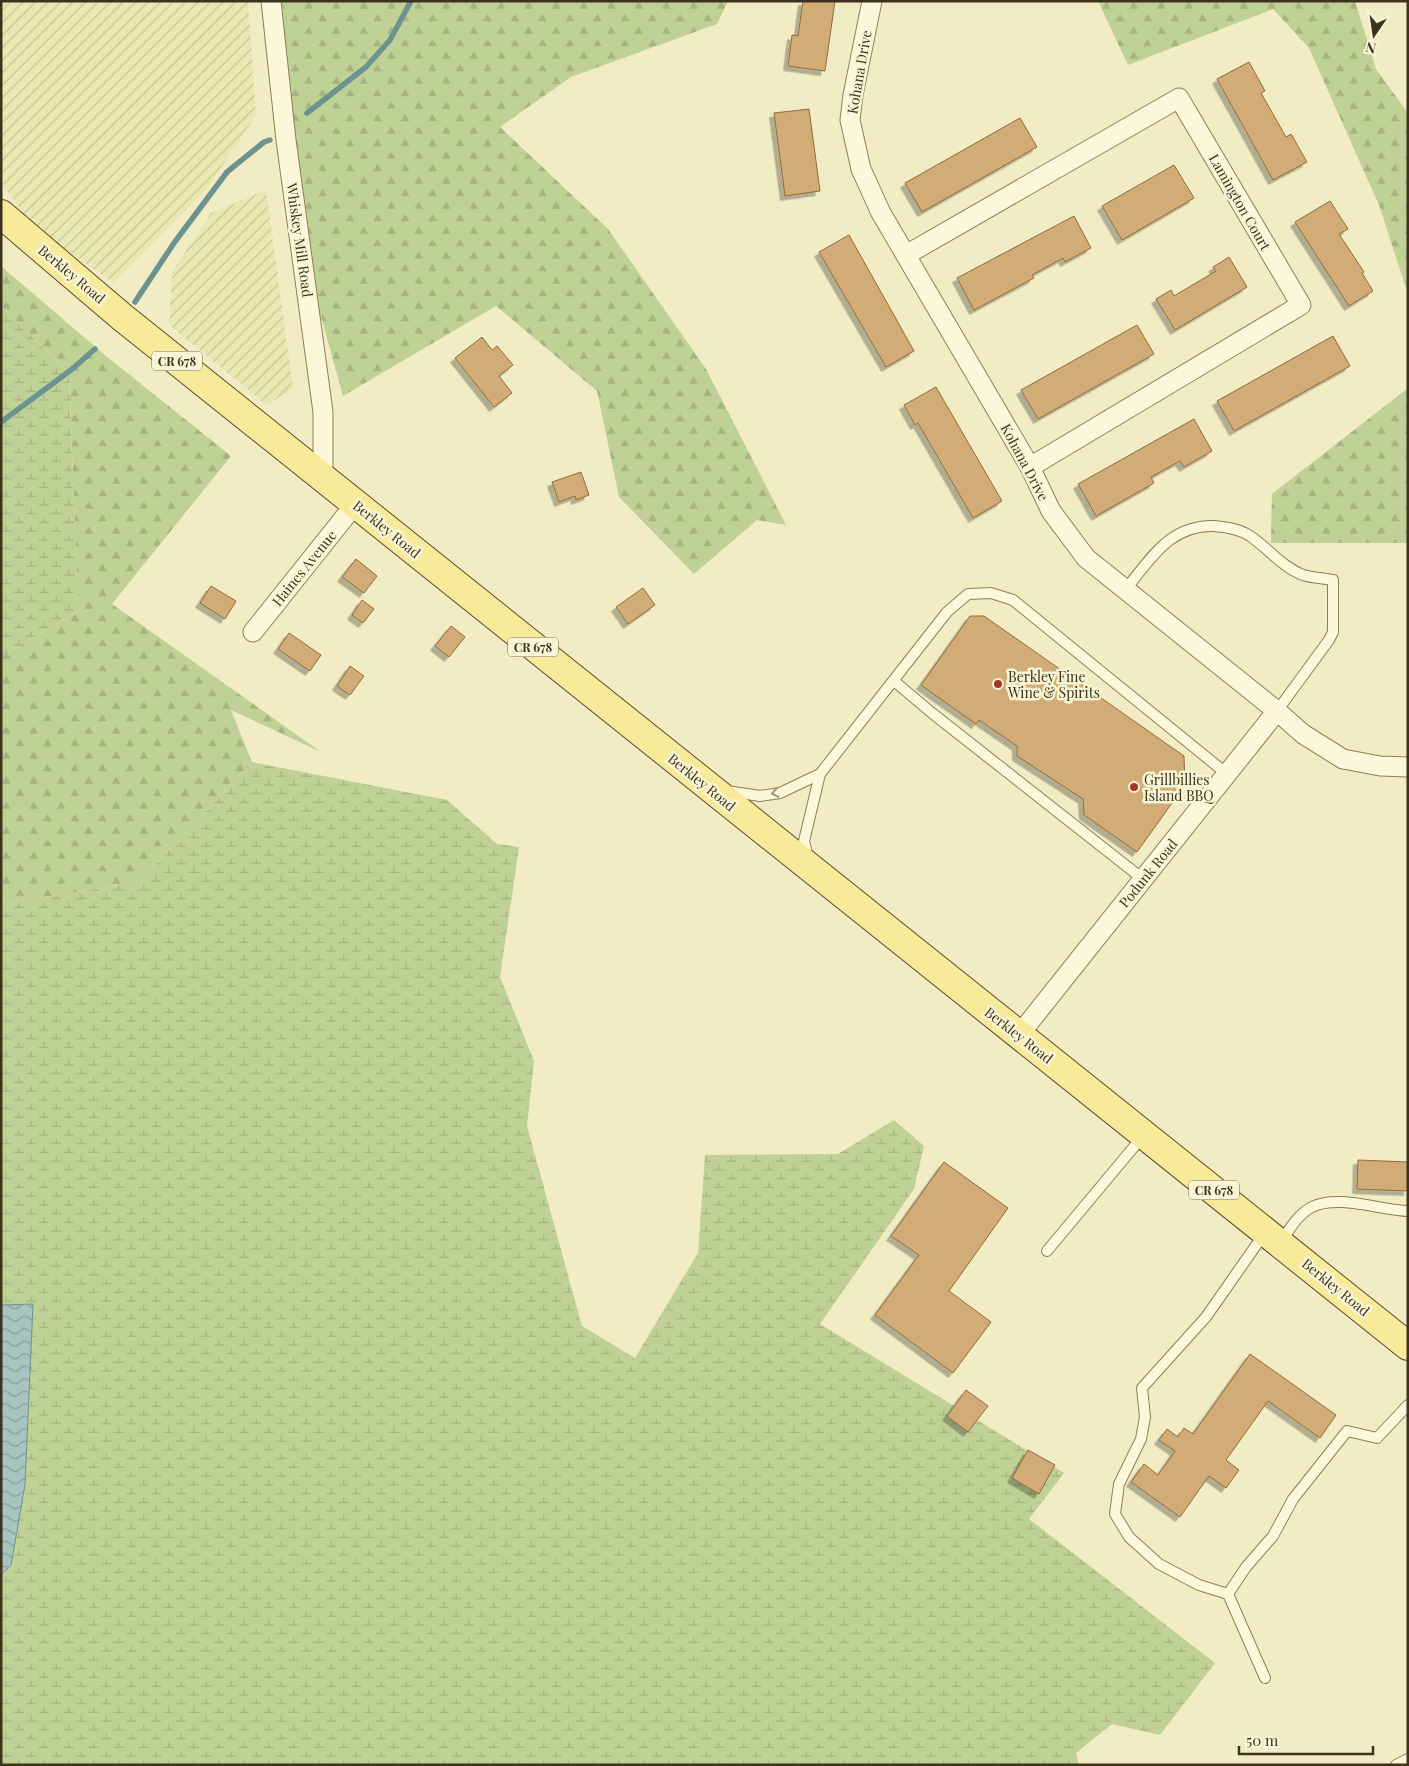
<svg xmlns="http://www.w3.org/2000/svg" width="1409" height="1766" font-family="'Playfair Display',serif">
<defs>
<pattern id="farmland-furrows" width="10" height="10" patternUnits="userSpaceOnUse" patternTransform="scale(1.25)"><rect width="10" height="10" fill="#e8e8b0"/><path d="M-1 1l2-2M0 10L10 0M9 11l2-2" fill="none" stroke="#c8c797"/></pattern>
<pattern id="forest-firs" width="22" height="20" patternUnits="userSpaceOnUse" patternTransform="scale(1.25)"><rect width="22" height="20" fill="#c0d196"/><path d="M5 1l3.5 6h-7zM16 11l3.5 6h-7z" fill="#a6b481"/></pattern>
<pattern id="wetland-marsh" width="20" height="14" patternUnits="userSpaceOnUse" patternTransform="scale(1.25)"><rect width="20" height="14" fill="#c0d196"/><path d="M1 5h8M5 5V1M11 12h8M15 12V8" fill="none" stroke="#a6b481"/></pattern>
<pattern id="water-waves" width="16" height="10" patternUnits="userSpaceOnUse" patternTransform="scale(1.25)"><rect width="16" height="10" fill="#a6c4c0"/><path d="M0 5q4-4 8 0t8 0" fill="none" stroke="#88a09b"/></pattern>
<filter id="shadow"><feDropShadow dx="-4.5" dy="4.5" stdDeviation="0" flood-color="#0004"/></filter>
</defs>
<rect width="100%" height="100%" fill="#f2ecc4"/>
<g fill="url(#farmland-furrows)">
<path d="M1,1H248L256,116L206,190L114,283L35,228L1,183Z"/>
<path d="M266,190L293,388L267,405L169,325L172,272L211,213Z"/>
</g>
<g fill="url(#forest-firs)">
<path d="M282,1H728L717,24L571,77L500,127L608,229L706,369L786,525L757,520L694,574L619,497L597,391L496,306L343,396L296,226Z"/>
<path d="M1098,1H1355L1376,69L1408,113V294L1379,205L1309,48L1273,9L1128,65Z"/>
<path d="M1,266L106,356L231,456L112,604L321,752L231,710L252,762L139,882L1,904V657L78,611L69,373L1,306Z"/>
<path d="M1408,388V543H1271L1272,494Z"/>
</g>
<g fill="url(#wetland-marsh)">
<path d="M1,306L69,373L78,611L1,657Z"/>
<path d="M252,762L447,800L497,844L519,847L500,977L534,1061L527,1126L582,1326L635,1358L698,1253L705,1155L838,1154L894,1120L924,1146L914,1189L820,1324L1064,1473L1029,1519L1215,1663L1160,1735L1112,1724L1076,1753L1079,1765H1V1575L11,1565L33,1304L1,1305V904L139,882Z"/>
</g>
<path fill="url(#water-waves)" stroke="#6b9490" d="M33,1304L25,1485L11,1565L1,1575V1305Z"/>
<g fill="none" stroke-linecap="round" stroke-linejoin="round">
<g stroke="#6b9490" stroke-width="5.5">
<path d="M307,113L366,67L390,40L411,1"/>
<path d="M135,302L174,243L227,172L264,142L270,140"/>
<path d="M1,422L71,370L95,349"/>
</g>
</g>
<g fill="#d2ac77" stroke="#8f6b3c" filter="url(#shadow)">
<path d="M803,1H835L825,71L788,66L792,35L798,36Z"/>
<path d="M1249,62L1265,91L1261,93L1286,137L1291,134L1307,162L1273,180L1217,79Z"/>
<path d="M809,109L820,191L785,196L774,113Z"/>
<path d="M1020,118L1037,147L922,212L905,183Z"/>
<path d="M1174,165L1194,198L1122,240L1102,206Z"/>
<path d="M1330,201L1348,229L1339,234L1364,272L1362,273L1373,291L1349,306L1295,222Z"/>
<path d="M1074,216L1091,248L1065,262L1063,258L1032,275L1034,278L974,310L957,278Z"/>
<path d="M849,235L914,351L886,367L819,252Z"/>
<path d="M1229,257L1247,287L1175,330L1156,299L1171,290L1174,296L1216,271L1213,267Z"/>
<path d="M1137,325L1154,354L1038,419L1021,390Z"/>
<path d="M1333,336L1350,366L1234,431L1217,401Z"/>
<path d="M482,337L492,350L497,346L513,365L499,376L512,393L494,407L455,358Z"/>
<path d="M936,387L1002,501L973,518L918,423L915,425L904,405Z"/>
<path d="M1194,419L1212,451L1184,467L1180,461L1151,477L1154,483L1096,516L1078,484Z"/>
<path d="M581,472L589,495L576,500L575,496L559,502L552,482Z"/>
<path d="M356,559L377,576L364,593L342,577Z"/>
<path d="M211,586L236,601L225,619L200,603Z"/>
<path d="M643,588L655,605L628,624L616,607Z"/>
<path d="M362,600L374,609L363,623L352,615Z"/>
<path d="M970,616H984L1184,756L1185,785L1137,852L1084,815L1083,799L1017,756V746L979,720L976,724L921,685Z"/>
<path d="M451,626L465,637L449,657L435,646Z"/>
<path d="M289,633L321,655L310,671L278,649Z"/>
<path d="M350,666L364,676L350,695L337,686Z"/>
<path d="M1358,1160L1408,1162V1191L1357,1189Z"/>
<path d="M944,1162L1008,1208L949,1291L991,1322L953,1373L875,1315L919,1255L891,1236Z"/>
<path d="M1250,1354L1336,1415L1320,1438L1268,1401L1226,1460L1239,1470L1226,1488L1209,1476L1180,1517L1131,1482L1144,1464L1158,1475L1175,1451L1159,1440L1167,1429L1178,1437L1184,1428L1193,1434Z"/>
<path d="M966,1390L988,1406L968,1432L947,1416Z"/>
<path d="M1028,1450L1055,1465L1039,1494L1012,1478Z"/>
</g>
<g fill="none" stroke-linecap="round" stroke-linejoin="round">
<defs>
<g id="service">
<path d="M1125,590C1151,559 1169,525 1214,526C1226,527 1240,529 1250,536C1268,548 1282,567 1303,575C1312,578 1323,578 1333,580V632L1329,640L1277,711"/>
<path d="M894,681L932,713L1143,879"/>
<path d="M727,791L760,796L780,793L820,774L947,612L968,594L991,593L1013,600L1227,774"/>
<path d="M808,858L804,841L820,774"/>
<path d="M1281,1242C1289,1230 1298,1214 1312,1207C1337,1194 1380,1210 1408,1211"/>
<path d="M1047,1251L1143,1136"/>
<path d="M1228,1594L1199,1585L1159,1564L1129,1537L1115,1514L1119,1484L1141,1439L1145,1417L1142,1388L1206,1317L1264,1234"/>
<path d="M1265,1678L1228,1594L1246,1567L1273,1536L1293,1499L1347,1431L1377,1438L1408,1405"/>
<path d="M1396,1765L1408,1759"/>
</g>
<g id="minor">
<path d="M271,1L286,140L323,412V478"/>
<path d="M872,1L853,95L850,120L861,169L881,213L1030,467L1051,511L1086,558L1277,711L1303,734L1343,759L1380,766L1408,767"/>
<path d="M906,255L1179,98L1301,305L1030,467"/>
<path d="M253,632L356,503"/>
<path d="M1019,1035L1277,711"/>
</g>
<path id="primary" d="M1,214L122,317L1408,1346"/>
</defs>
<use href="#service" stroke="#8e7e58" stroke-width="12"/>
<use href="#minor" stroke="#8e7e58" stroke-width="21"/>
<use href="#primary" stroke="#5b4a2d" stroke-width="30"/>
<use href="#service" stroke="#fbf7d8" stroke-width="10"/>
<use href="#minor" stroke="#fbf7d8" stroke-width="19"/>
<use href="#primary" stroke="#f7ea99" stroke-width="28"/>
</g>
<defs><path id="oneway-chevron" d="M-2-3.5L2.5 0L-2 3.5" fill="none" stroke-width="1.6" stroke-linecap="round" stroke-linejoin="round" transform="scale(1.25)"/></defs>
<use stroke="#9c947b" href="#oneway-chevron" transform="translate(775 793) rotate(169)"/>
<g fill="#a23824" stroke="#f8f4d4" stroke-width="2">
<circle cx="998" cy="684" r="5"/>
<circle cx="1134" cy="787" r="5"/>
</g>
<g text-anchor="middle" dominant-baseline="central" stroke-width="5" stroke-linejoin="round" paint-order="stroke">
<g fill="#f8f4d4" stroke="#756c55" stroke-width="1">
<rect x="152" y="351.5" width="50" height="19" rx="4"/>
<rect x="508" y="637.5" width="50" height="19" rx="4"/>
<rect x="1189" y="1180.5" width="50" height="19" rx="4"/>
</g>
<g font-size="12" font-weight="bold" fill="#3d321e">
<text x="177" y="361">CR 678</text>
<text x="533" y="647">CR 678</text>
<text x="1214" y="1190">CR 678</text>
</g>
<g font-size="14" fill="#3d321e" stroke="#f8f4d4">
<text transform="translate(859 72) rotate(-80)">Kohana Drive</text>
<text transform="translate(1240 202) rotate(60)">Lamington Court</text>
<text transform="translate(300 240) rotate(82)">Whiskey Mill Road</text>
<text transform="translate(72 274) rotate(40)">Berkley Road</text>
<text transform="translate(1025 462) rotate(62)">Kohana Drive</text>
<text transform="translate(387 529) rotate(39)">Berkley Road</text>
<text transform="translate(304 568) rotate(-51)">Haines Avenue</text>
<text transform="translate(702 782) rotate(39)">Berkley Road</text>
<text transform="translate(1148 873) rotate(-51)">Podunk Road</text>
<text transform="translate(1019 1035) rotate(38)">Berkley Road</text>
<text transform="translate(1336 1287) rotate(39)">Berkley Road</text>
</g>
<g font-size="14" fill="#3d321e" stroke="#f8f4d4" text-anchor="start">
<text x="1008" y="676">Berkley Fine<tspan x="1008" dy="16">Wine &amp; Spirits</tspan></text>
<text x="1144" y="779">Grillbillies<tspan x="1144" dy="16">Island BBQ</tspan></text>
</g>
</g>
<rect width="1409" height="1766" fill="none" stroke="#3d321e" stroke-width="5"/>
<g transform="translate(1374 35) rotate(193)" stroke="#f8f4d4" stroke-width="4" paint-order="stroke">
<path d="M0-4L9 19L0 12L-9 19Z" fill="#3d321e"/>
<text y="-8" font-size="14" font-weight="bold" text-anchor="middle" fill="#3d321e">N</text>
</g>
<path d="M1239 1746v8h134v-8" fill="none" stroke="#3d321e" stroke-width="2.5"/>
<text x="1246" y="1746" font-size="15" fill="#3d321e" stroke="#f8f4d4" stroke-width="4" paint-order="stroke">50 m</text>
</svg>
